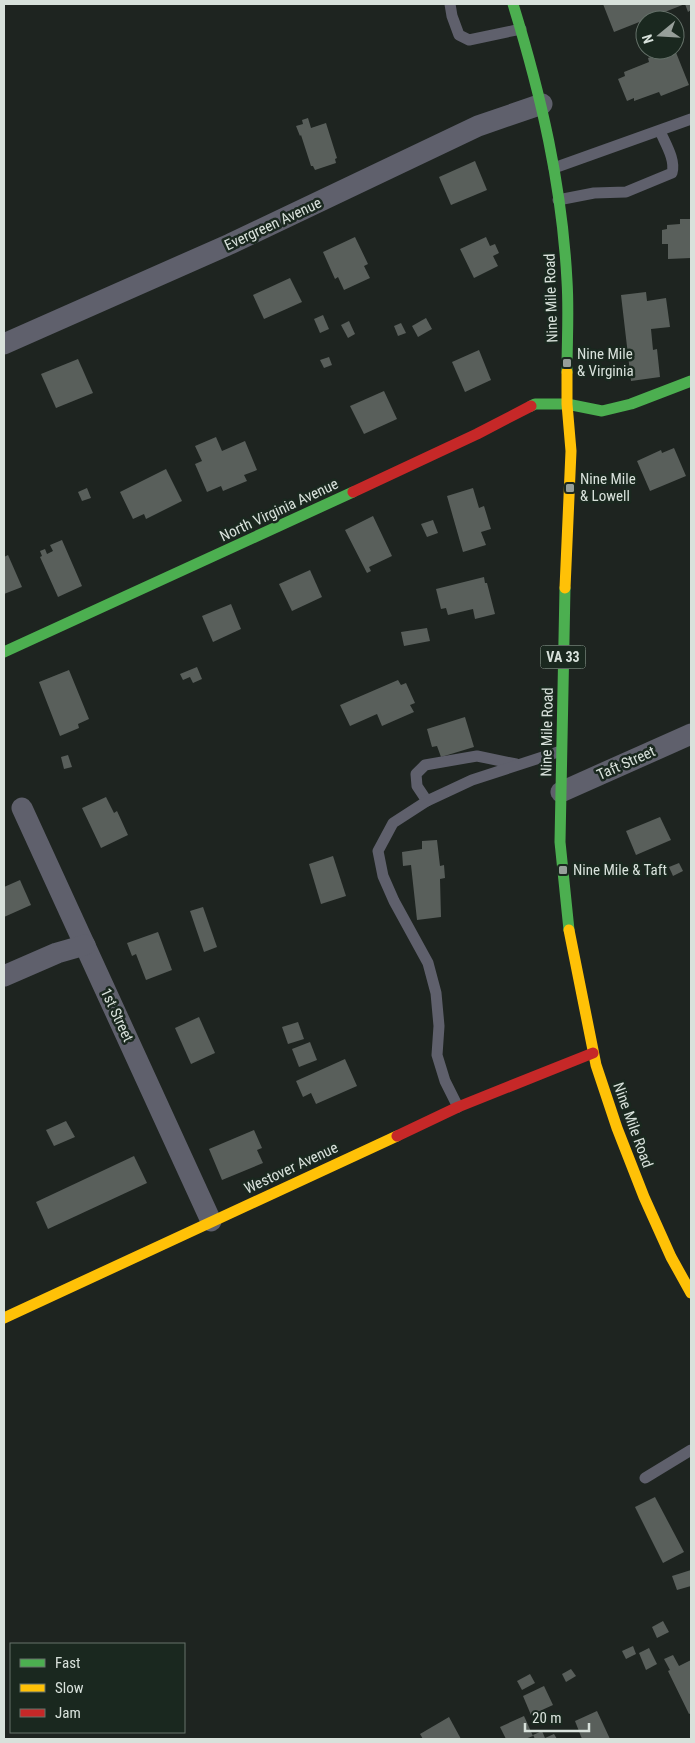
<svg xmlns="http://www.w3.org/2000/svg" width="695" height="1743" font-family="'Roboto Condensed',sans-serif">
<rect width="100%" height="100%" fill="#1e2420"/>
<g fill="#595f5b">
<path d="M603,4H691V10L688,12L685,4L614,32Z"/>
<path d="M667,50H675L689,85L661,96L659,92L634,101V98L627,101L618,79L625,76L624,72L649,62L648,58Z"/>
<path d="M308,118L311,128L326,123L337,158L335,159L336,163L315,170L313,166H311L301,135L300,136L296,126L303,124L302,120Z"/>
<path d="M475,161L487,190L451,205L439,177Z"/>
<path d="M680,219H691V258L668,259V244H662V230L667,229V225L680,224Z"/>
<path d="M355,237L368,264L364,266L370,278L344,290L338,277L335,279L323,252Z"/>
<path d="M486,237L490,246L495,244L499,253L493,256L498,266L474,278L460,249Z"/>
<path d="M290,278L302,302L264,319L253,295Z"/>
<path d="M646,292L647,301L666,298L670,327L651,329L653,350L657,349L660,377L631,381L621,295Z"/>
<path d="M323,315L329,329L320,333L314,319Z"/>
<path d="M426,318L432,329L418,337L412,326Z"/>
<path d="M349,321L355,334L348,338L341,325Z"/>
<path d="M401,323L406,333L398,336L394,326Z"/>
<path d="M479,350L491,380L465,392L452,362Z"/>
<path d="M329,357L332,365L324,368L320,360Z"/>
<path d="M78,359L93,393L56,408L41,374Z"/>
<path d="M384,391L397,419L364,434L350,406Z"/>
<path d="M216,437L222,451L245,441L257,470L244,475L247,481L223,491L221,486L207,492L195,464L202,461L195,446Z"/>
<path d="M674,448L686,476L650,491L637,461L661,450L662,453Z"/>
<path d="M166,469L182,501L146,519L144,514L133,519L120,492Z"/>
<path d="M87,488L91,498L82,501L78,492Z"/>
<path d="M473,488L479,508L484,506L491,529L481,532L486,545L463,552L447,496Z"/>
<path d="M373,516L392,556L369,567L371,571L367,573L345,530Z"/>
<path d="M433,520L438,533L427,537L421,524Z"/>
<path d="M62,540L82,586L58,597L40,557L42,556L40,551L45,549L47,554L53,551L50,545Z"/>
<path d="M8,555L22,587L4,594V557Z"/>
<path d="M310,570L322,597L292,611L279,584Z"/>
<path d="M484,577L485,583H487L495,614L475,619L473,609L448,615L446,608L441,609L436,589Z"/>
<path d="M231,604L241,629L213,642L202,616Z"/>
<path d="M427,628L430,641L404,646L401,632Z"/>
<path d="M197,667L202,679L193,683L190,677L183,680L180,674Z"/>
<path d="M69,670L89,719L78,724L79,728L60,736L39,682Z"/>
<path d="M398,680L401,685L406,683L415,703L410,705L414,712L382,726L377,714L350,726L340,705Z"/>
<path d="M465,717L474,747L441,757L437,746L432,747L427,729Z"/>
<path d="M68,755L72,767L64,769L61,757Z"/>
<path d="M106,797L114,813L117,811L128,835L101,848L82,808Z"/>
<path d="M660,817L671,840L636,855L626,831Z"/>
<path d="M437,840L440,866L444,865L445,878L440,879L441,917L417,920L411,865L403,866L402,852L422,849V841Z"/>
<path d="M333,856L346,896L321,904L309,864Z"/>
<path d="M679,863L683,871L673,876L669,867Z"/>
<path d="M20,880L31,905L4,917V887Z"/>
<path d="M203,907L217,947L204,952L190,911Z"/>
<path d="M158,932L172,970L146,980L136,954L132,956L127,943Z"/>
<path d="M199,1017L215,1053L191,1064L175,1028Z"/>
<path d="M298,1022L304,1039L288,1044L282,1027Z"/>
<path d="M310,1042L317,1060L299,1067L292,1049Z"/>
<path d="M345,1059L357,1086L316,1104L311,1093L303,1097L296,1081Z"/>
<path d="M66,1121L75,1137L54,1146L46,1130Z"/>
<path d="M254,1130L262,1148L257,1150L263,1163L222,1180L209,1149Z"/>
<path d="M134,1156L147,1183L48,1229L36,1202Z"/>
<path d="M655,1497L684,1552L663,1563L635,1507Z"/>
<path d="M691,1570V1586L677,1590L672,1576Z"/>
<path d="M663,1621L669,1632L657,1638L652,1627Z"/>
<path d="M633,1646L636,1654L626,1659L622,1651Z"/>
<path d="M649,1648L657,1664L646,1670L639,1653Z"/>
<path d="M673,1655L679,1666L691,1660V1713L689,1714L668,1671L670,1670L664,1659Z"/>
<path d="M571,1669L576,1676L566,1682L562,1674Z"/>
<path d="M530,1674L535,1683L522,1690L517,1681Z"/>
<path d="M544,1686L553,1705L531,1715L523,1696Z"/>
<path d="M597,1711L610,1739H582L575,1721Z"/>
<path d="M524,1716L533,1736L525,1739H506L500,1727Z"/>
<path d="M449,1717L461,1739H423L420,1734Z"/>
<path d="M542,1731L545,1738L554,1734L557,1739H535L533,1735Z"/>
</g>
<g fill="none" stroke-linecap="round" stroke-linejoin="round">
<g stroke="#5f606c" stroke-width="11">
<path d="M450,4L452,16L459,35L469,40L521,29"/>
<path d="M554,168L691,119"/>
<path d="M558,200L594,193L626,192L672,173C676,160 665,143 660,131"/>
<path d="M427,801L417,786L416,774L425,765L477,756L516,764"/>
<path d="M458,1107L445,1081L437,1055L439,1026L436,993L428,963L394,901L383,876L378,851L393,823L427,801L472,780L561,751"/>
<path d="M645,1478L691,1450"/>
</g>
<g stroke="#5f606c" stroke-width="21">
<path d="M4,344L230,244L478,126L542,104"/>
<path d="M561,792L691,734"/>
<path d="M22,808L211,1221"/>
<path d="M4,976L57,953L85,945"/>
</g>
<g stroke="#4caf50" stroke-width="11">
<path d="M513,4C541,95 562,185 567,281C569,311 567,342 567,372"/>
<path d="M531,406L535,404H567L602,411L631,404L691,381"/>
<path d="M565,588L560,842L569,930"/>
<path d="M4,652L353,492"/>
</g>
<g stroke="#ffc107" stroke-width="11">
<path d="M565,588L571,451L567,404V372"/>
<path d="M569,930L596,1065L617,1128L644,1197L671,1257L691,1293"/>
<path d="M4,1318L397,1136"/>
</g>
<g stroke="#c62828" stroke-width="11">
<path d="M353,492L477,434L531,406"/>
<path d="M397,1136L458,1107L593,1053"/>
</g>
</g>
<g fill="#979f9a" stroke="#1a281f" stroke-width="2">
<rect x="562" y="358" width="10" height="10" rx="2.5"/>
<rect x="565" y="483" width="10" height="10" rx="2.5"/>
<rect x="558" y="865" width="10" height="10" rx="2.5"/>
</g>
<g text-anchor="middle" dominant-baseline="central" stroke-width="5" stroke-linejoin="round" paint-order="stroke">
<rect fill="#1a281f" stroke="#9faaa3" stroke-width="1" x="540.5" y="645.5" width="45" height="23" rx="4"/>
<g font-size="14" font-weight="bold" fill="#d8e1db">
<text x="563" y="657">VA 33</text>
</g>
<g font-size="15" fill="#d8e1db" stroke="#1a281f">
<text transform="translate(273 224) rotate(-25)">Evergreen Avenue</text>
<text transform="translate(551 298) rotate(-92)">Nine Mile Road</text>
<text transform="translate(279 510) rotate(-25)">North Virginia Avenue</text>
<text transform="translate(547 732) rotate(-89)">Nine Mile Road</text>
<text transform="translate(626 763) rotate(-24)">Taft Street</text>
<text transform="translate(117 1015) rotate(65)">1st Street</text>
<text transform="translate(633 1125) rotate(70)">Nine Mile Road</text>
<text transform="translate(291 1168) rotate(-25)">Westover Avenue</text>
</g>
<g font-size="15" fill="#d8e1db" stroke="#1a281f" text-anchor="start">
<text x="577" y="354">Nine Mile<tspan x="577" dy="17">&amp; Virginia</tspan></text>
<text x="580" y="479">Nine Mile<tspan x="580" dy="17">&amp; Lowell</tspan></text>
<text x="573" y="870">Nine Mile &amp; Taft</text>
</g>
</g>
<rect width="695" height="1743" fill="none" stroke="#d8e1db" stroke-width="10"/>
<rect x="10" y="1643" width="175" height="90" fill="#1a281f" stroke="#66726a"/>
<rect x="20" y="1659" width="25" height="8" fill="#4caf50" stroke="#66726a"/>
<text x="55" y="1668" font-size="15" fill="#d8e1db">Fast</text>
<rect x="20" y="1684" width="25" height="8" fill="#ffc107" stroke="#66726a"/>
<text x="55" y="1693" font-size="15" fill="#d8e1db">Slow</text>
<rect x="20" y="1709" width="25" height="8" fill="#c62828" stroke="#66726a"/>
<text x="55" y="1718" font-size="15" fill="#d8e1db">Jam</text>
<g transform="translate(660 35) rotate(252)"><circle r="24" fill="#1a281f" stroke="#66726a"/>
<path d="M0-4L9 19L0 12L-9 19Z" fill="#979f9a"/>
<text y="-8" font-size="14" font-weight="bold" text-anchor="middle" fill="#d8e1db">N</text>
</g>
<path d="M525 1723v8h64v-8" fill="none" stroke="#d8e1db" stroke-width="2.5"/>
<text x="532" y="1723" font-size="15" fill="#d8e1db" stroke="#1a281f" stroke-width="4" paint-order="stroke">20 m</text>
</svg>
